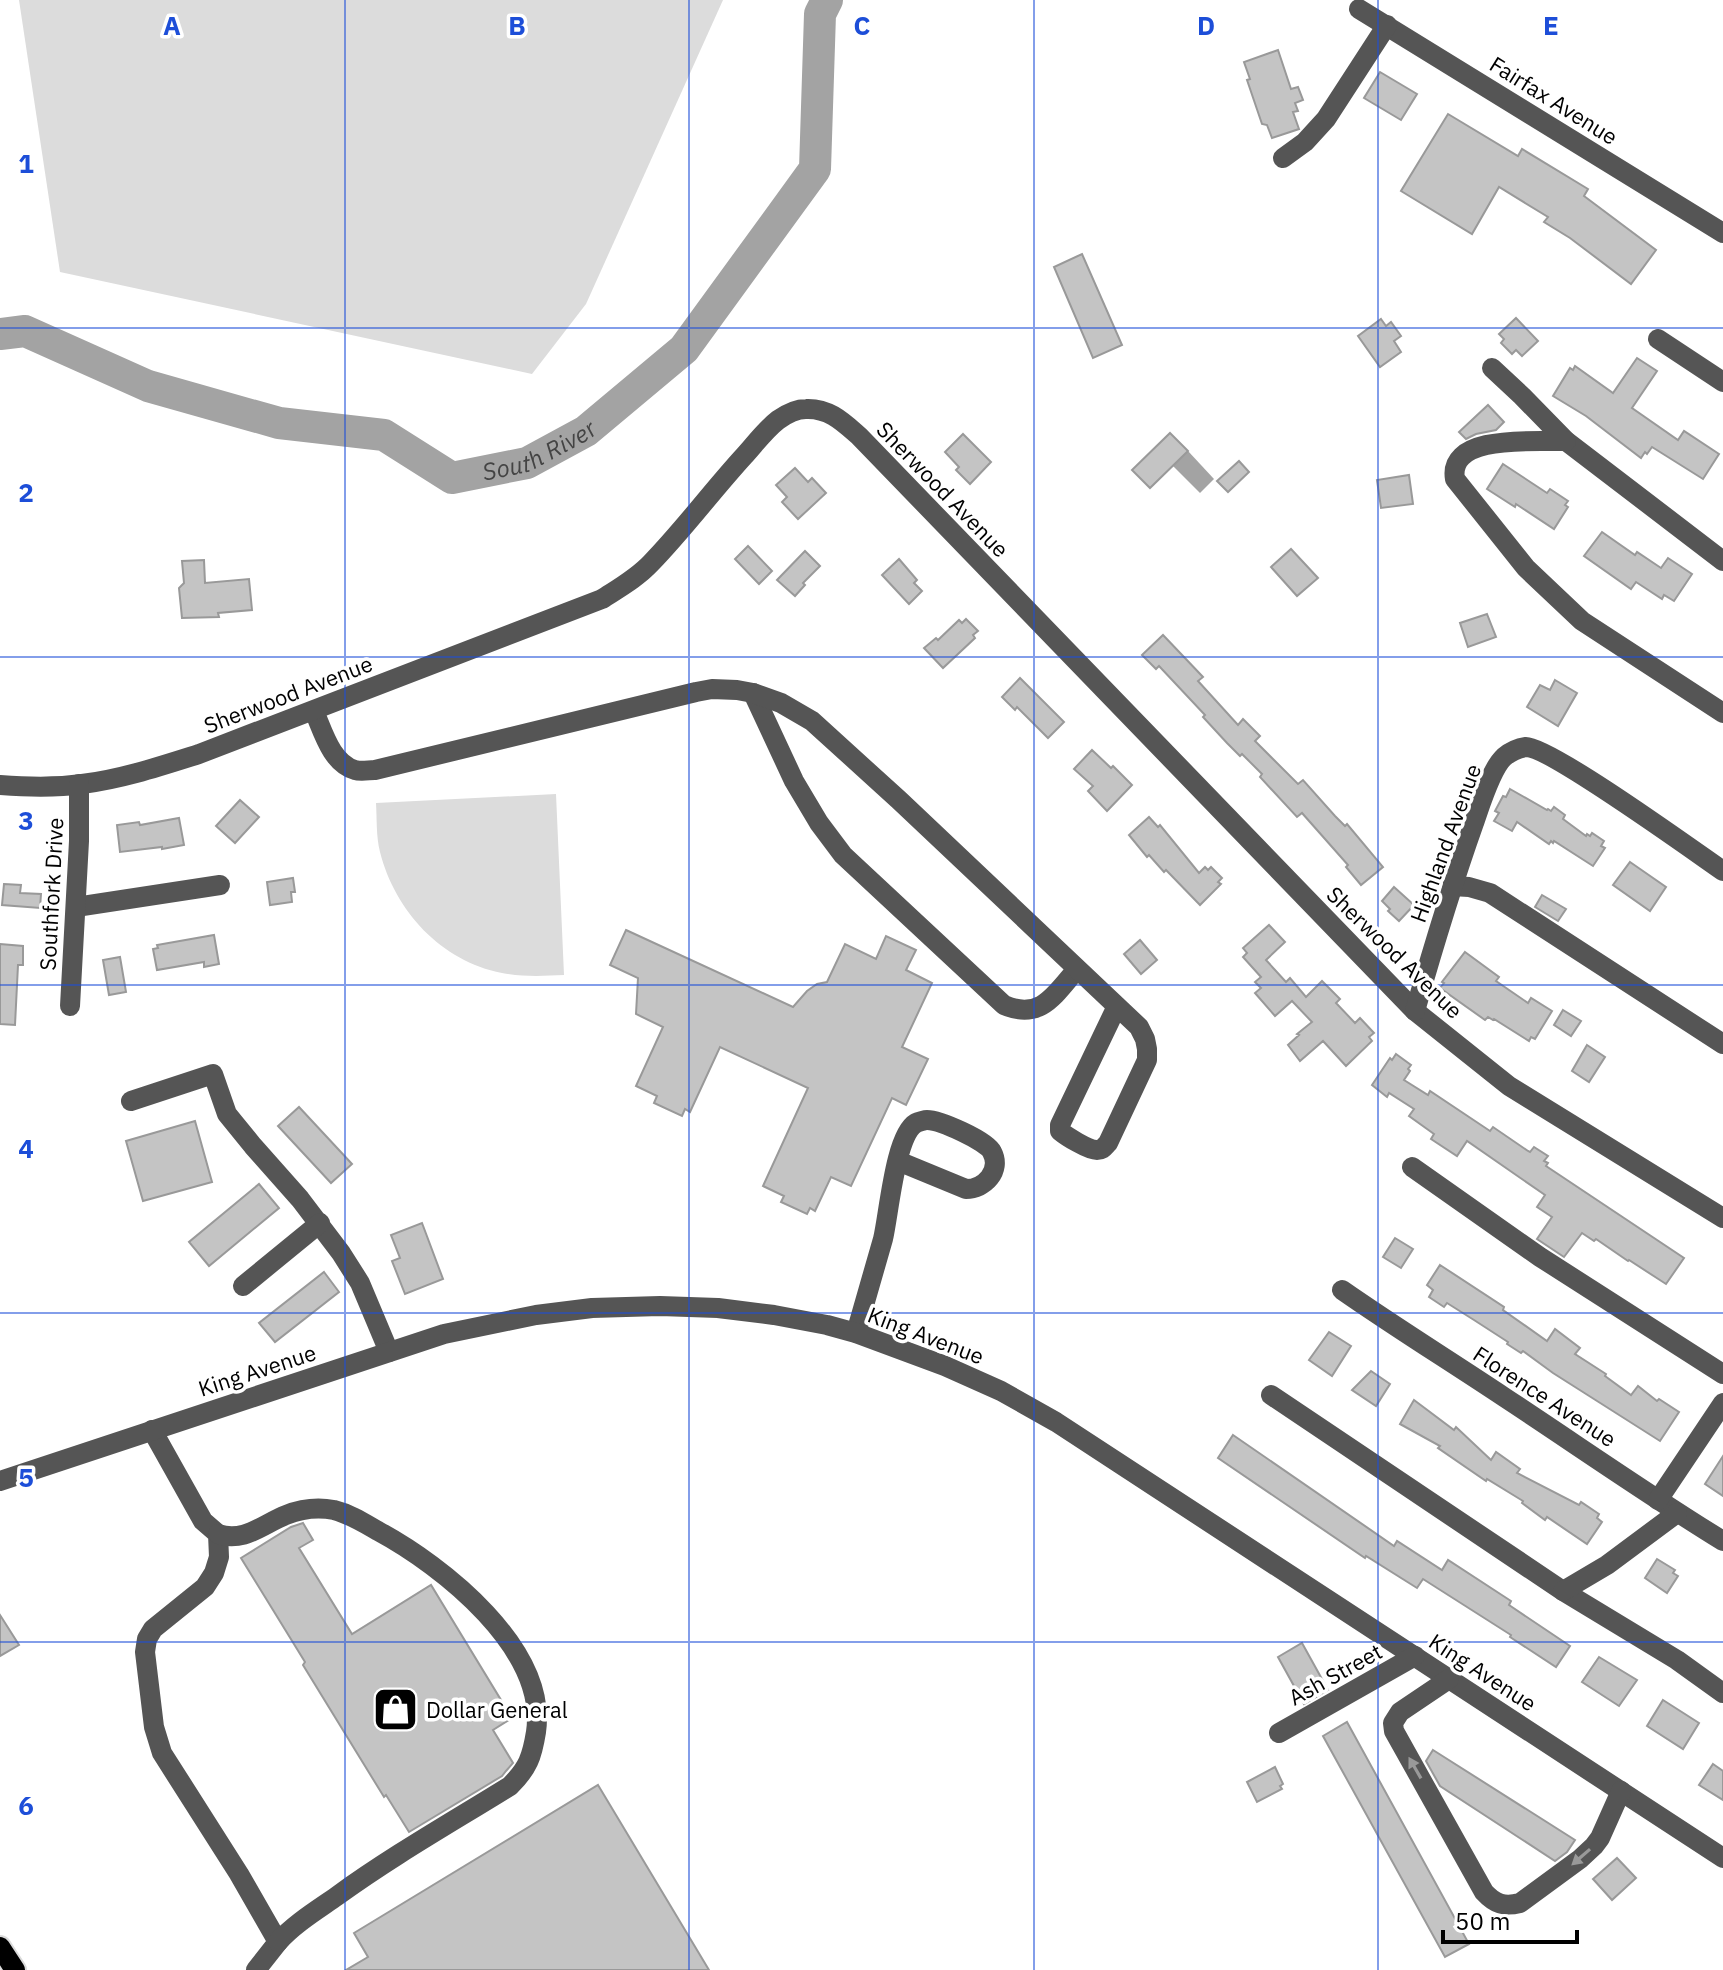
<svg xmlns="http://www.w3.org/2000/svg" width="1723" height="1970" font-family="'IBM Plex Sans',sans-serif">
<rect width="100%" height="100%" fill="#fff"/>
<g fill="#dcdcdc">
<path d="M19,0H723L586,304L532,374L60,272Z"/>
<path d="M556,794L564,975C543,976 523,977 502,973C441,961 395,911 380,852C376,836 377,819 376,803Z"/>
</g>
<path fill="#a3a3a3" d="M1188,451L1214,479L1200,493L1172,465Z"/>
<g fill="none" stroke-linecap="round" stroke-linejoin="round">
<path stroke="#a3a3a3" stroke-width="32" id="s1" d="M0,334L25,331L148,386L279,423L384,435L452,478L527,463L586,431L684,349L815,169L820,14L827,0"/>
</g>
<g fill="#c4c4c4" stroke="#999" stroke-width="2">
<path d="M1278,50L1291,89L1298,87L1303,100L1295,103L1298,111L1293,112L1299,129L1272,138L1267,125L1262,124L1247,80L1250,79L1244,62Z"/>
<path d="M1380,72L1417,94L1401,120L1364,98Z"/>
<path d="M1448,114L1518,156L1522,149L1588,189L1584,196L1656,250L1631,284L1570,238L1544,222L1548,217L1499,187L1472,234L1401,191Z"/>
<path d="M1082,254L1122,345L1093,358L1054,267Z"/>
<path d="M1516,318L1538,341L1522,356L1516,350L1512,354L1501,343L1504,339L1499,334Z"/>
<path d="M1381,319L1386,326L1391,322L1401,336L1394,341L1401,352L1380,367L1358,336Z"/>
<path d="M1637,358L1657,371L1632,408L1678,440L1684,431L1719,454L1703,479L1652,447L1647,454L1645,452L1641,458L1586,416L1553,396L1570,368L1573,370L1575,366L1613,393Z"/>
<path d="M1488,405L1504,422L1496,430L1476,434L1466,439L1459,432Z"/>
<path d="M1170,433L1188,451L1150,488L1132,470Z"/>
<path d="M963,434L991,462L970,484L956,470L959,467L945,452Z"/>
<path d="M1239,461L1249,472L1228,492L1217,481Z"/>
<path d="M1503,464L1547,493L1550,489L1568,501L1565,505L1568,507L1554,529L1516,504L1515,507L1487,489Z"/>
<path d="M795,468L808,482L812,478L826,493L798,519L782,502L787,497L776,485Z"/>
<path d="M1409,475L1413,504L1381,508L1377,480Z"/>
<path d="M1602,532L1635,555L1637,552L1661,568L1668,558L1692,574L1674,601L1664,595L1662,599L1636,582L1631,589L1584,556Z"/>
<path d="M748,546L772,571L759,584L735,559Z"/>
<path d="M1291,549L1318,578L1297,596L1271,567Z"/>
<path d="M805,551L820,566L803,583L805,585L795,596L777,580Z"/>
<path d="M899,559L917,580L914,583L922,591L909,604L882,575Z"/>
<path d="M204,560L205,583L249,579L252,610L218,613L219,617L182,618L179,588L184,583L182,561Z"/>
<path d="M1487,614L1496,637L1468,647L1460,623Z"/>
<path d="M966,619L978,631L973,635L975,638L943,668L924,648L936,638L938,640L959,620L962,623Z"/>
<path d="M1163,635L1203,677L1198,681L1238,725L1243,719L1260,736L1255,741L1298,784L1303,780L1335,816L1345,826L1347,824L1383,867L1361,885L1346,867L1348,865L1302,813L1297,817L1260,777L1262,774L1242,754L1240,756L1227,743L1203,717L1205,715L1159,666L1156,669L1142,655Z"/>
<path d="M1020,678L1064,722L1048,738L1017,707L1015,710L1002,697Z"/>
<path d="M1555,680L1577,693L1558,726L1527,707L1540,685L1550,690Z"/>
<path d="M1092,750L1111,768L1113,766L1132,785L1107,811L1088,791L1093,786L1074,769Z"/>
<path d="M1510,789L1547,810L1548,809L1551,811L1554,807L1565,815L1563,819L1586,836L1587,834L1590,836L1592,833L1604,841L1601,846L1605,848L1593,866L1554,841L1553,843L1551,841L1549,844L1517,822L1512,831L1494,821L1499,813L1495,811L1503,796L1506,797Z"/>
<path d="M240,800L259,817L235,843L216,826Z"/>
<path d="M1149,817L1158,827L1160,825L1199,873L1205,867L1208,870L1211,867L1222,878L1218,882L1221,884L1200,905L1166,870L1164,872L1149,855L1147,857L1129,835Z"/>
<path d="M179,818L184,845L162,849V847L120,852L117,825L139,822L140,825Z"/>
<path d="M1630,862L1666,887L1650,911L1613,885Z"/>
<path d="M293,878L295,892H291L292,902L270,905L267,882Z"/>
<path d="M4,884L21,885L20,893L41,894L40,908L2,905Z"/>
<path d="M1394,887L1414,905L1399,921L1388,911L1390,909L1382,901Z"/>
<path d="M1542,895L1566,909L1558,921L1535,907Z"/>
<path d="M1269,925L1285,942L1266,960L1286,982L1290,978L1306,997L1322,981L1340,999L1336,1003L1355,1023L1360,1018L1374,1033L1369,1037L1372,1041L1346,1066L1323,1041L1300,1061L1288,1045L1299,1035L1297,1034L1312,1022L1292,1001L1275,1016L1255,993L1261,988L1255,982L1261,977L1243,957L1247,953L1243,948Z"/>
<path d="M626,930L793,1007L807,991L817,984L827,982L845,944L876,959L886,936L916,950L906,970L932,983L902,1047L928,1059L906,1105L892,1098L851,1186L831,1177L815,1211L810,1208L807,1214L781,1202L784,1196L763,1186L808,1088L720,1047L690,1112L685,1109L682,1116L654,1103L657,1096L636,1086L663,1027L636,1014L638,978L610,965Z"/>
<path d="M214,935L219,964L204,967V962L157,970L153,949L158,948L157,945Z"/>
<path d="M1140,940L1157,960L1141,974L1124,954Z"/>
<path d="M0,944L23,946V965H18L15,1025L0,1024Z"/>
<path d="M1465,952L1499,977L1496,981L1528,1003L1531,998L1552,1011L1535,1039L1531,1037L1529,1041L1494,1019L1493,1020L1488,1017L1485,1020L1440,988L1444,983L1442,982Z"/>
<path d="M120,957L126,992L109,995L103,960Z"/>
<path d="M1563,1010L1581,1021L1571,1036L1554,1025Z"/>
<path d="M1587,1045L1605,1057L1589,1082L1572,1071Z"/>
<path d="M1396,1054L1411,1065L1408,1069L1410,1071L1404,1080L1428,1095L1430,1091L1490,1131L1493,1127L1528,1151L1530,1152L1534,1147L1548,1156L1544,1161L1548,1163L1546,1166L1684,1258L1666,1284L1629,1260L1628,1261L1596,1239L1594,1241L1582,1233L1564,1257L1537,1239L1552,1217L1537,1207L1545,1195L1467,1141L1457,1156L1431,1139L1434,1134L1409,1116L1414,1109L1389,1093L1387,1097L1372,1085L1390,1058L1392,1060Z"/>
<path d="M299,1107L352,1164L331,1183L278,1126Z"/>
<path d="M195,1121L212,1182L143,1201L126,1141Z"/>
<path d="M259,1184L279,1208L209,1266L189,1242Z"/>
<path d="M422,1223L443,1279L405,1294L392,1261L400,1258L391,1235Z"/>
<path d="M1395,1238L1413,1249L1401,1268L1383,1257Z"/>
<path d="M1440,1265L1504,1307L1503,1310L1547,1341L1555,1329L1580,1348L1575,1354L1606,1374L1605,1376L1631,1395L1638,1386L1657,1401L1659,1399L1679,1412L1660,1441L1553,1373L1523,1351L1521,1353L1507,1344L1508,1342L1474,1320L1447,1303L1444,1307L1429,1297L1433,1290L1427,1285Z"/>
<path d="M324,1272L339,1292L275,1342L259,1323Z"/>
<path d="M1329,1332L1351,1346L1332,1376L1309,1360Z"/>
<path d="M1371,1371L1390,1384L1376,1406L1352,1390Z"/>
<path d="M1414,1400L1454,1430L1456,1427L1491,1460L1496,1452L1520,1469L1517,1473L1579,1505L1581,1502L1599,1514L1597,1518L1602,1522L1587,1544L1547,1517L1545,1520L1522,1503L1523,1501L1487,1479L1486,1481L1438,1448L1440,1446L1400,1424Z"/>
<path d="M1233,1435L1394,1546L1397,1541L1442,1570L1448,1560L1511,1601L1509,1605L1570,1646L1556,1667L1510,1637L1511,1635L1423,1579L1417,1588L1366,1556L1365,1558L1218,1458Z"/>
<path d="M1723,1456V1496L1705,1484Z"/>
<path d="M303,1523L313,1540L299,1548L352,1634L431,1585L512,1718L493,1730L513,1763L506,1771L502,1776L409,1832L386,1795L384,1797L303,1665L305,1662L241,1558L291,1527Z"/>
<path d="M1657,1559L1675,1570L1673,1573L1678,1576L1667,1593L1645,1578Z"/>
<path d="M0,1615L19,1645L0,1656Z"/>
<path d="M1302,1643L1328,1690L1304,1704L1278,1657Z"/>
<path d="M1599,1657L1637,1680L1619,1706L1582,1682Z"/>
<path d="M1663,1700L1699,1723L1683,1749L1647,1726Z"/>
<path d="M1347,1722L1469,1944L1445,1957L1323,1736Z"/>
<path d="M1433,1750L1575,1840L1567,1852L1555,1861L1440,1786L1426,1761Z"/>
<path d="M1713,1764L1723,1771V1800L1699,1785Z"/>
<path d="M1275,1767L1283,1784L1280,1786L1282,1789L1257,1802L1247,1782Z"/>
<path d="M598,1785L709,1970H346L368,1957L354,1933Z"/>
<path d="M1617,1858L1636,1878L1612,1900L1593,1879Z"/>
</g>
<g fill="none" stroke-linecap="round" stroke-linejoin="round">
<defs>
<path id="major" d="M0,1947L15,1970"/>
</defs>
<use href="#major" stroke="#dbdbdb" stroke-width="24"/>
<g stroke="#555" stroke-width="20">
<path d="M1359,9L1723,233"/>
<path d="M1283,158L1305,142L1326,119L1387,25"/>
<path d="M1658,339L1723,382"/>
<path d="M1492,368L1522,396L1566,441L1723,561"/>
<path d="M1566,441C1538,442 1447,433 1455,479L1526,568L1582,621L1723,713"/>
<path d="M753,693L794,781L819,823L843,855L1004,1005C1041,1021 1055,994 1077,969"/>
<path d="M314,711C323,731 331,763 355,770C361,772 369,770 375,770L696,692L712,689L737,690L753,693L781,703L812,721L899,800L1139,1027L1145,1039L1147,1049V1060L1108,1143C1104,1147 1103,1150 1097,1150C1088,1150 1066,1136 1060,1131V1125L1117,1006"/>
<path d="M0,785C27,787 55,788 82,784C122,779 161,766 199,754L602,599C619,588 637,578 651,563C684,529 712,491 744,456C755,444 765,430 778,420C785,415 796,409 806,409C829,408 843,422 859,436L1415,1011L1509,1086L1723,1218"/>
<path d="M1452,886L1469,887L1490,893L1723,1044"/>
<path d="M76,907L220,885"/>
<path d="M70,1006L79,841V784"/>
<path d="M1415,1011C1433,948 1452,885 1474,823C1480,806 1491,769 1504,757C1510,752 1519,748 1526,747C1550,747 1694,851 1723,871"/>
<path d="M131,1101L213,1074L227,1114L253,1146L300,1199L341,1253L360,1283L389,1352"/>
<path d="M1412,1167L1540,1257L1723,1374"/>
<path d="M243,1286L320,1223"/>
<path d="M1342,1290C1395,1327 1450,1361 1504,1397C1577,1445 1648,1495 1723,1541"/>
<path d="M856,1333C865,1302 874,1270 883,1239C889,1214 895,1135 916,1123C918,1122 925,1120 927,1120C940,1120 987,1141 992,1152C1002,1171 984,1189 966,1189L898,1161"/>
<path d="M1271,1395L1563,1591L1677,1660L1723,1693"/>
<path d="M152,1430L203,1521L218,1534L219,1557L214,1573L205,1587L153,1629L147,1639L145,1652L154,1727L162,1753L239,1874L278,1942L256,1970"/>
<path d="M0,1481L444,1334L536,1315L592,1308L660,1306L718,1308L774,1315L827,1325L856,1333L945,1366L1001,1391L1056,1422L1723,1858"/>
<path d="M1658,1500L1723,1403"/>
<path d="M218,1534C244,1543 263,1524 286,1515C301,1509 318,1507 334,1510C350,1514 364,1523 378,1531C443,1566 548,1649 536,1732C532,1757 528,1768 510,1786C452,1822 392,1856 337,1896C317,1910 294,1924 278,1942"/>
<path d="M1563,1591L1607,1565L1677,1513"/>
<path d="M1449,1679L1400,1712L1393,1723L1394,1731L1484,1892C1495,1904 1504,1907 1520,1903L1580,1859L1594,1846L1600,1838L1621,1791"/>
<path d="M1279,1733L1415,1656"/>
</g>
<use href="#major" stroke="#000" stroke-width="20"/>
</g>
<defs><path id="oneway-solid" d="M-6-.8H1V-3.2L6.5 0L1 3.2V.8H-6Z" transform="scale(2)"/></defs>
<g fill="#999">
<use href="#oneway-solid" transform="translate(1415 1768) rotate(-120)"/>
<use href="#oneway-solid" transform="translate(1581 1857) rotate(139)"/>
</g>
<path fill="none" stroke="#1d4ed8" stroke-width="2" stroke-opacity="0.55" d="M345,0V1970M689,0V1970M1034,0V1970M1378,0V1970M0,328H1723M0,657H1723M0,985H1723M0,1313H1723M0,1642H1723"/>
<defs>
<symbol id="shop-square" viewBox="-11 -11 22 22"><rect x="-9" y="-9" width="18" height="18" rx="4" fill="#000" stroke="#fff"/><path d="M-5-2.5h2.3a2.7 3.5 0 0 1 5.4 0H5L5.5 6h-11ZM-1.5-2.5h3a1.5 2.3 0 0 0-3 0Z" fill="#fff"/></symbol>
</defs>
<g fill-rule="evenodd">
<use href="#shop-square" x="370" y="1684" width="51" height="51"/>
</g>
<g text-anchor="middle" dominant-baseline="central" stroke-width="7" stroke-linejoin="round" paint-order="stroke">
<g font-size="22" fill="#000" stroke="#fff">
<text transform="translate(1554 100) rotate(32)">Fairfax Avenue</text>
<text transform="translate(943 489) rotate(46)">Sherwood Avenue</text>
<text transform="translate(288 694) rotate(-21)">Sherwood Avenue</text>
<text transform="translate(1445 843) rotate(-70)">Highland Avenue</text>
<text transform="translate(51 894) rotate(-87)">Southfork Drive</text>
<text transform="translate(1395 952) rotate(44)">Sherwood Avenue</text>
<text transform="translate(926 1335) rotate(21)">King Avenue</text>
<text transform="translate(257 1370) rotate(-18)">King Avenue</text>
<text transform="translate(1545 1396) rotate(33)">Florence Avenue</text>
<text transform="translate(1483 1672) rotate(33)">King Avenue</text>
<text transform="translate(1335 1674) rotate(-29)">Ash Street</text>
</g>
<g font-size="22" fill="#000" stroke="#fff" text-anchor="start">
<text x="426" y="1709">Dollar General</text>
</g>
<g font-size="24" font-style="italic" fill="#444" stroke="#fff">
<text stroke="none"><textPath href="#s1" startOffset="574">South River</textPath></text>
</g>
</g>
<g font-size="26" text-anchor="middle" font-weight="bold" fill="#1d4ed8" stroke="#fff" stroke-width="7" stroke-linejoin="round" paint-order="stroke">
<text x="172" y="35">A</text>
<text x="517" y="35">B</text>
<text x="862" y="35">C</text>
<text x="1206" y="35">D</text>
<text x="1551" y="35">E</text>
<text x="26" y="173">1</text>
<text x="26" y="502">2</text>
<text x="26" y="830">3</text>
<text x="26" y="1158">4</text>
<text x="26" y="1487">5</text>
<text x="26" y="1815">6</text>
</g>
<path d="M1443 1930v12h134v-12" fill="none" stroke="#000000" stroke-width="4"/>
<text x="1455" y="1930" font-size="24" fill="#000000" stroke="#ffffff" stroke-width="6" paint-order="stroke">50 m</text>
</svg>
